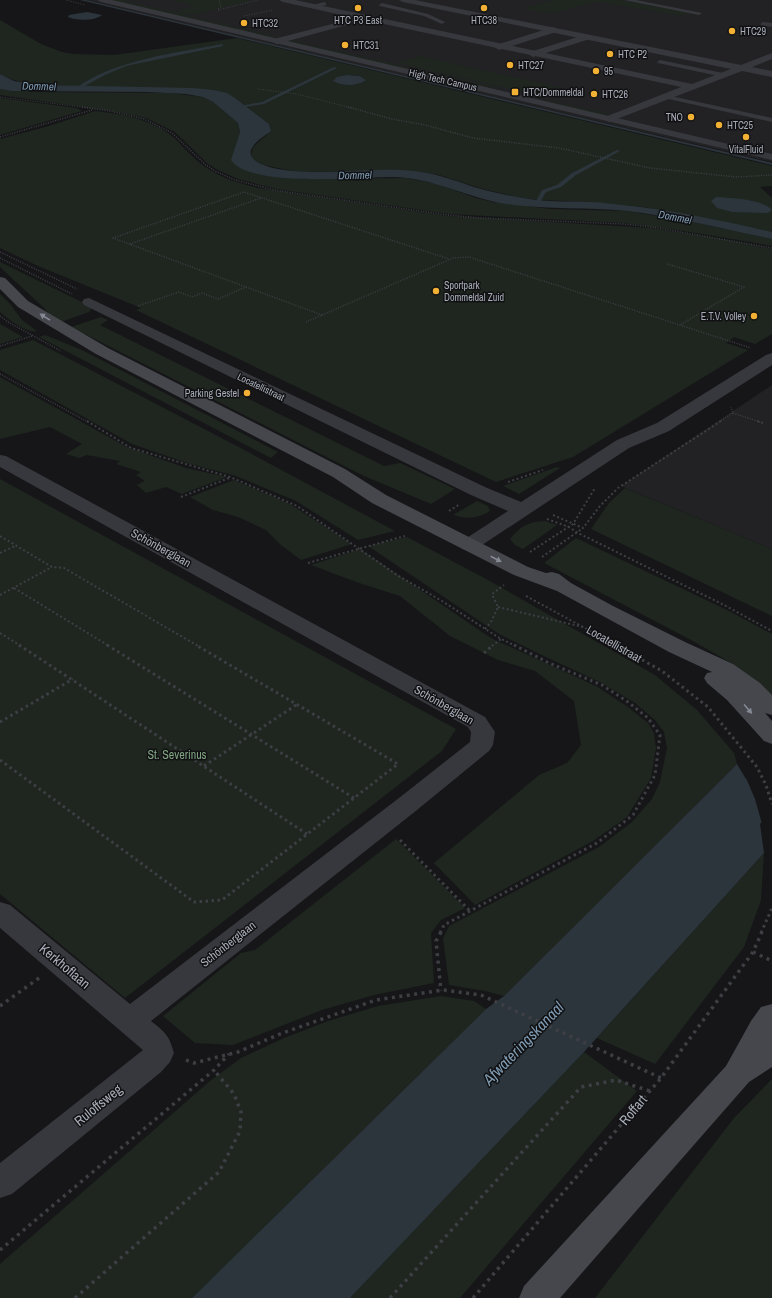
<svg xmlns="http://www.w3.org/2000/svg" width="772" height="1298" font-family="'Archivo Narrow',sans-serif">
<rect width="100%" height="100%" fill="#161618"/>
<g fill="#222225">
<path d="M86,0H772V162L268,44Z"/>
<path d="M772,385V549L621,486Z"/>
</g>
<g fill="#1e261f" fill-rule="evenodd">
<path d="M109,0H122L282,38L274,39Z"/>
<path d="M171,0H255L192,15L175,11L196,6Z"/>
<path d="M552,0H620L692,13L681,16L599,2C581,3 562,14 546,13C538,12 531,10 524,8Z"/>
<path d="M0,20L41,44L62,52L73,54L114,55L237,38L772,166V186L760,187L772,198V232L643,207L592,202L538,200L517,197L483,189L439,175L422,172L402,171L300,172L283,169L263,165L257,162L251,156L253,147L271,131L269,124C251,111 236,95 214,90L39,85C25,83 13,81 0,74ZM347,75L360,76L366,80C358,87 343,85 334,82Z"/>
<path d="M289,40L504,89L474,86L288,42Z"/>
<path d="M420,56L563,88L542,96L397,63Z"/>
<path d="M0,89L35,92L169,93L203,97L213,102L238,123L240,132L236,145L265,175L304,179L406,178L437,184L476,198L493,202L551,209L626,211L683,220L772,239V246C723,237 673,229 624,223L449,214L276,189L238,179L218,170L208,164L175,132L146,118L112,111L0,95Z"/>
<path d="M525,95H527L613,115H601Z"/>
<path d="M0,98L77,108L82,111L0,135Z"/>
<path d="M95,111C121,114 146,118 168,133C177,139 184,149 192,156C212,175 231,181 258,188L448,216L651,228L727,240L772,249V334L755,344L734,337L726,343L748,350L573,457L496,482L136,310L141,308L38,266L0,248V139L49,126Z"/>
<path d="M0,262L92,307L89,312L61,322L52,317L43,307L0,267Z"/>
<path d="M0,294L11,305L22,320L37,331C27,334 8,319 0,312Z"/>
<path d="M101,317L108,320L100,325L384,466L400,463L455,489L431,504L364,476L71,327Z"/>
<path d="M0,324L23,337L0,344Z"/>
<path d="M45,335L82,350L278,452L271,458L39,337Z"/>
<path d="M33,340L235,445L395,531L358,540L296,501L236,476L190,464L132,444L0,370V350Z"/>
<path d="M0,377L127,447L186,468L227,477L182,494L166,487L146,493L137,485L145,481L136,475L141,472L116,464L120,461L87,455L79,458L66,454L82,444L50,427L0,439Z"/>
<path d="M557,467L560,468L519,494L503,486Z"/>
<path d="M0,479L456,729L442,751L125,998L0,894Z"/>
<path d="M234,480L290,504L352,544L301,560L281,545L266,530L238,517L213,510L190,497Z"/>
<path d="M625,488L772,549V616L591,529L609,503Z"/>
<path d="M477,501L488,506L490,511C477,519 468,519 453,515Z"/>
<path d="M545,521L557,525L523,549L515,545L510,539C522,525 528,522 545,521Z"/>
<path d="M407,537L488,580L655,675L697,710L734,753L737,764L504,996L485,991L449,985L443,938L449,926L599,847L632,822L652,799L660,782L667,748L664,732L655,720L635,703L600,682L550,659L499,634L368,546Z"/>
<path d="M576,538L727,610L772,634V696L733,664L691,640L544,563Z"/>
<path d="M360,549L491,638L596,686L628,707L648,723L654,733L656,748L651,778L627,817L593,841L475,905L434,863L539,775L567,763L581,745L574,701L535,671L498,660L450,636L400,596L359,583L311,565Z"/>
<path d="M396,839L465,908L441,920L431,933L434,983L374,995L322,1010L233,1045L195,1043L163,1016L241,953L255,950Z"/>
<path d="M764,853L761,900L744,947L655,1064L597,1038Z"/>
<path d="M441,996L474,1001L486,1009L192,1298H0V1264L210,1081L241,1058L284,1038L328,1021L378,1006Z"/>
<path d="M584,1052L637,1091L460,1298H350Z"/>
<path d="M772,1079V1298H595L734,1118Z"/>
</g>
<g fill="#2c353c">
<path d="M87,12L102,15C94,21 77,21 68,17L69,15Z"/>
<path d="M0,74L14,81L39,85L193,88L214,90L227,93L235,98L269,124L271,131C265,136 248,145 251,155C257,171 305,172 319,172C353,172 389,167 422,172C440,175 457,181 474,187C494,193 515,197 536,200C554,202 572,201 590,202C601,202 612,204 623,205C673,210 723,221 772,232V239C724,229 676,217 627,211C587,207 547,210 506,204C467,198 432,177 392,177C360,177 249,188 231,160L240,132L238,123L213,102L203,97L186,94L147,92L12,91L0,89Z"/>
<path d="M347,75L360,76L366,80C358,87 341,86 333,81L337,77Z"/>
<path d="M716,197C731,198 763,199 772,210L768,213L732,212L717,208L711,201Z"/>
<path d="M772,755V811L760,824L764,853L584,1052L350,1298H192L486,1009L504,996L737,764L746,779Z"/>
</g>
<path fill="#161618" d="M772,753V814L762,824L755,799L746,778Z"/>
<g fill="none" stroke-linecap="round" stroke-linejoin="round">
<g fill="#2c353c" fill-rule="evenodd">
<path d="M80,0H86L772,163V165Z"/>
<path d="M222,44L223,46L126,66L105,75L79,89L76,88C114,60 176,53 222,44Z"/>
<path d="M334,67L337,68L264,104L236,108L234,107L262,102Z"/>
<path d="M617,150L620,151L576,175L561,187L546,192L539,204L535,203L542,190L557,185L572,173Z"/>
</g>
<g stroke="#3d3f44" stroke-width="1" stroke-dasharray="1 1.5" stroke-linecap="butt">
<path d="M66,0L85,5"/>
<path d="M218,9L221,7L219,0"/>
<path d="M218,10L258,0"/>
<path d="M244,16L273,10"/>
<path d="M258,89L297,94L352,108"/>
<path d="M0,97L90,108"/>
</g>
<g stroke="#3d3f44" stroke-width="1.5" stroke-dasharray="1 1.5" stroke-linecap="butt">
<path d="M82,107L110,111L144,119L172,133L206,165L215,171L235,180L274,190L448,215L480,218L624,224L652,227L772,248"/>
<path d="M348,107L392,119L425,125L473,138L559,148L650,168L736,177L772,175"/>
<path d="M0,137L92,110"/>
<path d="M130,244L261,198"/>
<path d="M0,252L77,289"/>
<path d="M0,258L72,294"/>
<path d="M667,264L744,287L680,325"/>
<path d="M138,306L179,292L192,297L202,293L218,299L246,287"/>
<path d="M322,315L113,238L244,192L449,259"/>
<path d="M0,316L8,322L61,351"/>
<path d="M306,322L453,258L469,257L751,348"/>
<path d="M0,346L32,336"/>
<path d="M0,374L88,422"/>
<path d="M733,413L760,422"/>
<path d="M719,422L733,413L731,407"/>
</g>
<g stroke="#3d3f44" stroke-width="2" stroke-dasharray="2 2.5" stroke-linecap="butt">
<path d="M87,421L131,448L230,477L297,506L397,575L442,601L501,639L516,646"/>
<path d="M757,421L763,423"/>
<path d="M508,482L543,470"/>
<path d="M181,497L229,478"/>
<path d="M449,511L460,504"/>
<path d="M553,515L583,528L600,506L618,488L721,421"/>
<path d="M547,519L569,527L578,533L724,605L772,631"/>
<path d="M0,536L52,567L64,568L198,646"/>
<path d="M530,552L573,524L595,488"/>
<path d="M0,553L15,546"/>
<path d="M542,557L583,528"/>
<path d="M308,563L405,536"/>
<path d="M14,588L109,646"/>
<path d="M0,595L52,567"/>
<path d="M526,596L618,646"/>
<path d="M498,607L583,627"/>
<path d="M485,629L491,622L498,607L492,594L504,585"/>
<path d="M0,633L21,646"/>
<path d="M492,646L501,639"/>
</g>
<g stroke="#3d3f44" stroke-width="3" stroke-dasharray="2.5 3.5" stroke-linecap="butt">
<path d="M19,645L307,834"/>
<path d="M107,645L354,798"/>
<path d="M616,645L662,671L708,707L757,767L766,785L772,804"/>
<path d="M484,653L493,645"/>
<path d="M0,722L73,679"/>
<path d="M0,760L194,902L222,900L398,764L196,645"/>
<path d="M204,766L296,705"/>
<path d="M400,840L470,911"/>
<path d="M440,933L444,925L597,843L633,815L655,775L660,735L648,718L628,702L602,685L549,663L514,645"/>
<path d="M761,933L772,908"/>
</g>
<g stroke="#3d3f44" stroke-width="3.5" stroke-dasharray="3 4.5" stroke-linecap="butt">
<path d="M441,932L436,941L441,991"/>
<path d="M753,952L772,961"/>
<path d="M0,1006L39,978"/>
<path d="M186,1060L194,1063L238,1052L280,1034L376,1000L443,990L481,995L661,1078"/>
<path d="M0,1250L214,1070L229,1054"/>
<path d="M75,1298L219,1172L240,1131L241,1112L234,1094L214,1070"/>
<path d="M390,1298L581,1087L616,1080L650,1091"/>
<path d="M473,1298L661,1078L753,952L762,932"/>
</g>
<g fill="#37383d" fill-rule="evenodd">
<path d="M624,0H636L702,13L699,15Z"/>
<path d="M324,2L326,3V5L313,8L310,6Z"/>
<path d="M382,3L428,14L445,22L442,24L424,16L380,6L379,5Z"/>
<path d="M763,22L772,23V27L761,25V23Z"/>
<path d="M660,60L723,73L726,75L723,77L658,63L657,62Z"/>
<path d="M666,95L772,118V122L664,98L662,97Z"/>
</g>
<g fill="#37383d" fill-rule="evenodd">
<path d="M553,27L556,28L557,30L556,32L499,50L494,47L496,45Z"/>
<path d="M587,34L592,37L590,39L533,57L528,54L530,52Z"/>
</g>
<g fill="#37383d" fill-rule="evenodd">
<path d="M279,0H295L692,84L731,69L403,2L399,0H415L741,65L772,53V59L752,67L772,71V77L742,71L609,122L604,119L605,117L681,87L365,20L277,44L274,43L272,41L274,39L355,18L283,2Z"/>
<path d="M89,298L485,487L521,502L617,440L657,423L766,355L772,353V365L669,431L629,448L476,549L469,551L462,549L459,545L462,541L508,511L471,495L84,305L82,302L84,299Z"/>
<path d="M0,455L6,456L485,717L495,732L493,745L489,751L417,810L151,1021C165,1032 169,1035 174,1053L170,1062L161,1072L12,1194L0,1198V1163L143,1050L0,928V902L10,905L130,1004L399,798L470,742L471,732L468,727L0,467Z"/>
</g>
<path fill="#37383d" fill-rule="evenodd" d="M97,0H112L772,154V160L101,2Z"/>
<g fill="#45474d" fill-rule="evenodd">
<path d="M0,277L5,278L28,301L108,348L345,469L386,495L528,567L546,573L552,572L559,574L571,583L613,606L685,642L733,664L760,683L772,695V715L765,713L772,721V744L764,741L727,700L707,683L704,678L707,673L712,672L669,652L557,591L514,575L372,503L333,477L96,354L18,307L0,289Z"/>
<path d="M772,1004V1067L749,1082L560,1298H519L524,1286L726,1066L751,1021L761,1007Z"/>
</g>
</g>
<defs><path id="oneway-solid" d="M-6-.8H1V-3.2L6.5 0L1 3.2V.8H-6Z"/></defs>
<g fill="#858993">
<use href="#oneway-solid" transform="translate(45 317) rotate(-148)"/>
<use href="#oneway-solid" transform="translate(496 559) rotate(27)"/>
<use href="#oneway-solid" transform="translate(748 709) rotate(49)"/>
</g>
<g fill="#f2b134" stroke="#111113" stroke-width="1.5">
<circle cx="358" cy="8" r="4"/>
<circle cx="484" cy="8" r="4"/>
<circle cx="244" cy="23" r="4"/>
<circle cx="732" cy="31" r="4"/>
<circle cx="345" cy="45" r="4"/>
<circle cx="610" cy="54" r="4"/>
<circle cx="510" cy="65" r="4"/>
<circle cx="596" cy="71" r="4"/>
<rect x="511" y="88" width="8" height="8" rx="2"/>
<circle cx="594" cy="94" r="4"/>
<circle cx="691" cy="117" r="4"/>
<circle cx="719" cy="125" r="4"/>
<circle cx="746" cy="137" r="4"/>
<circle cx="436" cy="291" r="4"/>
<circle cx="754" cy="316" r="4"/>
<circle cx="247" cy="393" r="4"/>
</g>
<g text-anchor="middle" dominant-baseline="central" stroke-width="3" stroke-linejoin="round" paint-order="stroke">
<g font-size="10" fill="#a8adb8" stroke="#111113" text-anchor="start">
<text x="358" y="20" text-anchor="middle">HTC P3 East</text>
<text x="484" y="20" text-anchor="middle">HTC38</text>
<text x="252" y="23">HTC32</text>
<text x="740" y="31">HTC29</text>
<text x="353" y="45">HTC31</text>
<text x="618" y="54">HTC P2</text>
<text x="518" y="65">HTC27</text>
<text x="604" y="71">95</text>
<text x="523" y="92">HTC/Dommeldal</text>
<text x="602" y="94">HTC26</text>
<text x="683" y="117" text-anchor="end">TNO</text>
<text x="727" y="125">HTC25</text>
<text x="746" y="149" text-anchor="middle">VitalFluid</text>
<text x="444" y="285">Sportpark<tspan x="444" dy="12">Dommeldal Zuid</tspan></text>
<text x="746" y="316" text-anchor="end">E.T.V. Volley</text>
<text x="239" y="393" text-anchor="end">Parking Gestel</text>
</g>
<g font-size="10" fill="#a8adb8" stroke="#111113">
<text transform="translate(443 80) rotate(13)">High Tech Campus</text>
<text transform="translate(261 387) rotate(26)">Locatellistraat</text>
</g>
<g font-size="11" font-style="italic" fill="#7f9bb3" stroke="#111113">
<text transform="translate(39 86) rotate(2)">Dommel</text>
<text transform="translate(355 175) rotate(-1)">Dommel</text>
<text transform="translate(675 217) rotate(11)">Dommel</text>
</g>
<g font-size="12" fill="#a8adb8" stroke="#111113">
<text transform="translate(161 548) rotate(29)">Schönberglaan</text>
<text transform="translate(614 644) rotate(30)">Locatellistraat</text>
<text transform="translate(444 705) rotate(30)">Schönberglaan</text>
<text transform="translate(228 944) rotate(-38)">Schönberglaan</text>
</g>
<g font-size="12" fill="#7fa381" stroke="#111113">
<text x="177" y="755">St. Severinus</text>
</g>
<g font-size="14" fill="#a8adb8" stroke="#111113">
<text transform="translate(65 966) rotate(40)">Kerkhoflaan</text>
<text transform="translate(98 1105) rotate(-39)">Ruloffsweg</text>
<text transform="translate(633 1110) rotate(-50)">Roffart</text>
</g>
<g font-size="16" font-style="italic" fill="#7f9bb3" stroke="#111113">
<text transform="translate(523 1043) rotate(-46)">Afwateringskanaal</text>
</g>
</g>
</svg>
